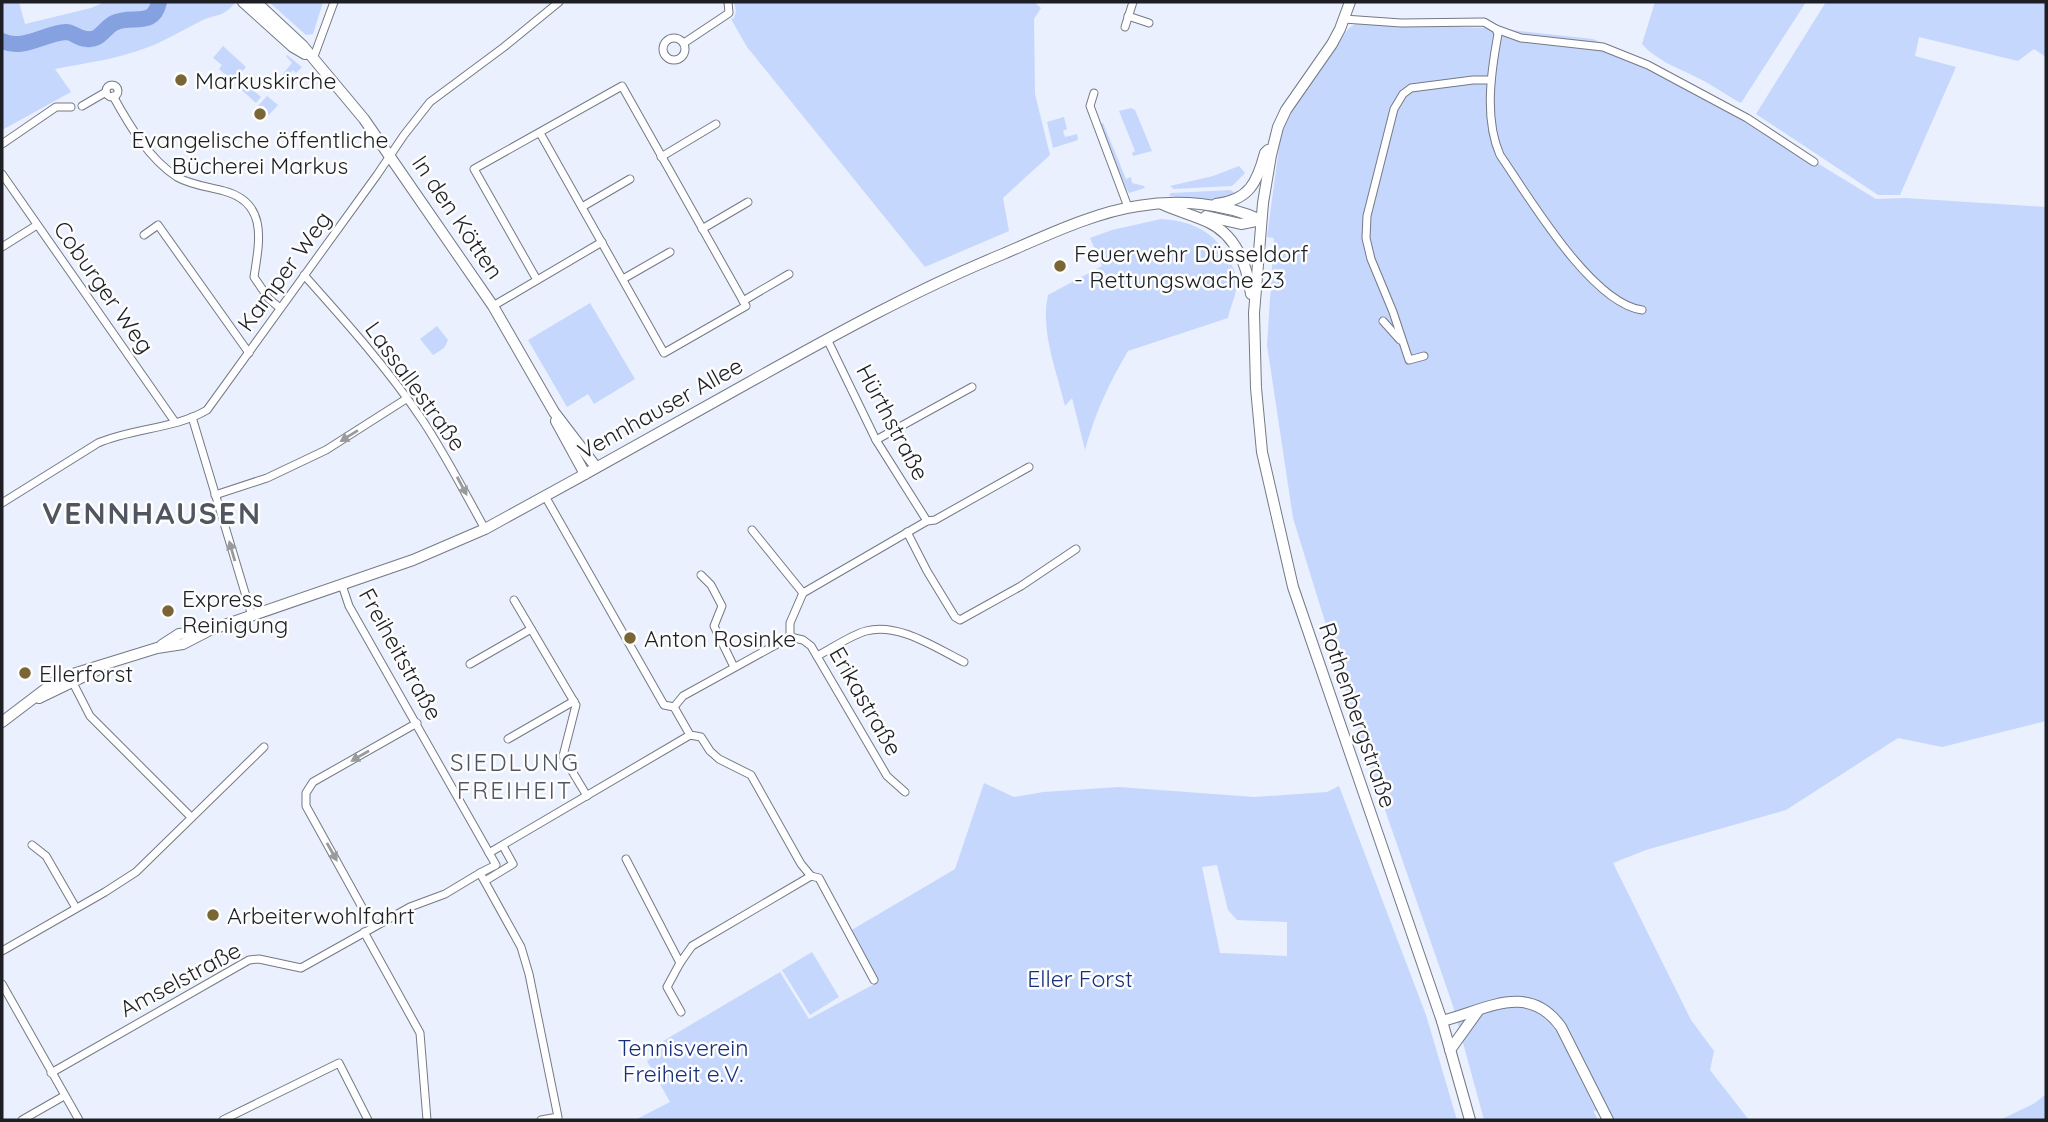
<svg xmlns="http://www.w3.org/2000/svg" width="2048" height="1122" font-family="Quicksand,sans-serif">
<rect width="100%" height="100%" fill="#eaf0fd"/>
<g fill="#c6d7fd" fill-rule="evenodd">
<path d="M2,2H19L25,24L91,8L105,2H236C220,20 218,12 199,22C181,31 165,41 146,48C117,59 86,63 55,69L71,92L2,130Z"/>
<path d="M269,2H323L313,34L306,35Z"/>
<path d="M734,2H1034L1041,8L1034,19L1035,94L1050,155L1003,198L1009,231L925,267L747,47L731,19L734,18L736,11Z"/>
<path d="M1655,2H1806L1741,103C1726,95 1713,85 1698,78C1678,68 1657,61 1642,44Z"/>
<path d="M1826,2H2046V57L2034,49L2018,61L1919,37L1915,56L1956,67L1900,195H1878L1756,114Z"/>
<path d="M1355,24L1492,28L1593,39L1667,71L1876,199L1905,198L2046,207V721L1942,747L1898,738L1786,810L1646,850L1613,863L1691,1020L1714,1051L1710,1070L1749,1120H1612L1593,1110L1598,1120H1484L1453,1006L1367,758L1293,518L1267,345L1274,238L1267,237L1280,140C1293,98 1324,63 1349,28Z"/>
<path d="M223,46L246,67L233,82L219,69L222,65L213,58Z"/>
<path d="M287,55L302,67L296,73L293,70L279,86L268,76L278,80L292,63L286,56Z"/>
<path d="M241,79L261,97L256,103L236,85Z"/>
<path d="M267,96L278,105L267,117L257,107Z"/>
<path d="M1131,108L1135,110L1152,151L1133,156L1132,153L1135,151L1119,111Z"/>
<path d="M1064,117L1067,129L1063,131L1065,137L1077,134L1078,140L1053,148L1047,122Z"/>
<path d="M1103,123L1126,179L1131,177L1132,183L1144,186L1145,188L1129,193L1126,188L1099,125Z"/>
<path d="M1239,166L1245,173L1232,186L1174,189L1170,186L1213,176Z"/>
<path d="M1230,190L1239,195L1213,202L1169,196L1171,193Z"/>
<path d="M1161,219C1189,221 1211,229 1226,254C1230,261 1236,272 1237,280C1238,291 1230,307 1228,318L1128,351C1109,383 1095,413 1085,450L1072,398L1065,406C1057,372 1040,331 1048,295L1102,266L1090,238L1112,230Z"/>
<path d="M590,303L635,379L594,404L588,394L567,407L528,340Z"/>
<path d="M437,326L448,340L444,348L433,355L420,339Z"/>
<path d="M984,783L1014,797L1043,792L1119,787L1254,797L1327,792L1339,786L1426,1015L1457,1120H635L670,1102L647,1061L653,1057L648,1050L780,972L809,1019L878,982L850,931L955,869ZM1217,865L1228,910L1237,920L1287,922V956L1220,953L1202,867Z"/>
<path d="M812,952L839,997L810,1015L782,970Z"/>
<path d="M2046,1094V1120H2000L2035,1103Z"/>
</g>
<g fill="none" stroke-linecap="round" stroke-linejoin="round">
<path stroke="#85a1e0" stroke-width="16" d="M2,41C23,51 45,33 66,32C73,32 79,39 87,39C100,41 104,28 114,23C132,14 153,29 159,2"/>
<defs>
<g id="street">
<path d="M1128,16L1149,23"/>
<path d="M1344,19L1401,23L1484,22L1496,29L1521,38L1603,47L1648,65L1747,118L1814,162"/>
<path d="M1125,27L1133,2"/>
<path d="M1496,29L1498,34C1491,72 1484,119 1500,155C1529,197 1591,303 1642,310"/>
<circle cx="674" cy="49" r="11"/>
<path d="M684,43L729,13L728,2"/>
<path d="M313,59L334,2"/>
<circle cx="112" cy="91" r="6"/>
<path d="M1094,93L1090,106L1128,207"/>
<path d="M113,96C129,125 149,159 177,177C191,185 209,187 224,191C269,203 259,243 254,277L269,299L280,308"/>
<path d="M82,106L106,92"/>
<path d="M2,144L56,107H71"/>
<path d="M661,157L716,124"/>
<path d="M2,174L175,422"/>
<path d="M582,207L630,179"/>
<path d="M702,229L748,202"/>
<path d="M144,235L158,225L249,353"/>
<path d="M2,247L37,225"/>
<path d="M304,275C346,322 388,369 423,421C446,456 465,493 485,529"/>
<path d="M623,279L670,252"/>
<path d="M537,280L474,169L622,86L746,306L664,353L540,133"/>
<path d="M743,301L789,274"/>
<path d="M493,306L602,242"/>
<path d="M1383,321L1400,340"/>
<path d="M827,339L876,440L927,521"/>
<path d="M1424,356L1409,360L1393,312L1371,259L1366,238L1367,216L1394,109L1403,94L1411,88L1473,80H1491"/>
<path d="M192,417L252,616"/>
<path d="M876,440L972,387"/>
<path d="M215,495L267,478L326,450L406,399"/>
<path d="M545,496L664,705L674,707L690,735L701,737L710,751L719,759L751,775L801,864L811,876L819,878L874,980"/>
<path d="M2,503L98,443C133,428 175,429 207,410L377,175L404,135L430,102L504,47L559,2"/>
<path d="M752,530L803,593"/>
<path d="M907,532L927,571L955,617L960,620L1021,586L1076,549"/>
<path d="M701,575L711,585L722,606L714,626L734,667"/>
<path d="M342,585L349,606L496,865L480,873L521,947L529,974L558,1117L541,1120"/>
<path d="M514,600L576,705L563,756L587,796"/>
<path d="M790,637V623L803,593L927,521L935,520L1029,467"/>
<path d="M790,637L803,640L811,646L887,776L905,792"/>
<path d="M817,656C831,649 851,635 866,631C898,622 936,648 964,662"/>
<path d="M470,664L531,629"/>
<path d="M71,679L90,716L191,817"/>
<path d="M674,707L683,696L790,637"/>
<path d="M508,739L574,701"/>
<path d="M32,845L46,856L76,908"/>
<path d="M489,853L690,735"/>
<path d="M626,859L680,963L692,946L811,876"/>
<path d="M485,881L513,864L503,846"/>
<path d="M373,927L306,806V793L313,782L417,723"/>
<path d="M364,932L420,1033L427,1120"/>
<path d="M2,951L105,892L136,872L264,747"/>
<path d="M680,963L667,987L681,1012"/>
<path d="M2,984L79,1120"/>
<path d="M51,1073L249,960L259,959L301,968L410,907L445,894L480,873"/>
<path d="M22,1120L64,1096"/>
<path d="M223,1120L339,1063L368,1120"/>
</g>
<g id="secondary">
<path d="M243,2L293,47L305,54"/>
<path d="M256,2L303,46L364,119L493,306L554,412L596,467"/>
<path d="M1350,2L1340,29L1332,44L1286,110L1278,127L1271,155L1263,203L1254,313L1256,388L1262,452L1293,587L1442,1021L1470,1120"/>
<path d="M1162,204C1177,211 1193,215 1208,222C1236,235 1247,265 1251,294"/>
<path d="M1216,204C1249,200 1257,183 1265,153L1268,150"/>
<path d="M1206,216L1241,224L1261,220"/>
<path d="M556,421L585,474"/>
<path d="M162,645L179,634L199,632"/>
<path d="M39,698L97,670"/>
<path d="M2,722L60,678L157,648L183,644L210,630L413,560L485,529C573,481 661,432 748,383C832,336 915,290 1003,254C1043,237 1095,212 1138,206C1179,199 1223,203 1261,220"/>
<path d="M1442,1021C1486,1010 1528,981 1561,1027L1608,1120"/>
<path d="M1450,1050L1478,1011"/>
</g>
</defs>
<use href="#street" stroke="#747985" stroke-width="9"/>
<use href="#secondary" stroke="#747985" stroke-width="12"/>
<use href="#street" stroke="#fff" stroke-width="7"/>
<use href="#secondary" stroke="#fff" stroke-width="10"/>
</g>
<defs><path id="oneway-solid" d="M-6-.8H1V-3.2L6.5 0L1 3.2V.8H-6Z" transform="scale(1.75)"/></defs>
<g fill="#999a9c">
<use href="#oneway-solid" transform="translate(349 436) rotate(148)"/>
<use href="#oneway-solid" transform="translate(462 486) rotate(62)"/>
<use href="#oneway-solid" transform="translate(232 551) rotate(-106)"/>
<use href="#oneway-solid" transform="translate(360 756) rotate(150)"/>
<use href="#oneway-solid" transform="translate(332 852) rotate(61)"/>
</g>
<g fill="#7a6635" stroke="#fdfdfd" stroke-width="2.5">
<circle cx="181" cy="80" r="7"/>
<circle cx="260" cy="114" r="7"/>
<circle cx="1060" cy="266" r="7"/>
<circle cx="168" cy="611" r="7"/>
<circle cx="630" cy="638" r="7"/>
<circle cx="25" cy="673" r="7"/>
<circle cx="213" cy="915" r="7"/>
</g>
<g text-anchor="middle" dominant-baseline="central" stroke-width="5" stroke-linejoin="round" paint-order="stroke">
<g font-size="23" fill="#1d1f24" stroke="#fdfdfd" text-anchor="start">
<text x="195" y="80">Markuskirche</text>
<text x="260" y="139" text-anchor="middle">Evangelische öffentliche<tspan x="260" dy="26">Bücherei Markus</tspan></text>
<text x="1074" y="253">Feuerwehr Düsseldorf<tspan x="1074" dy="26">- Rettungswache 23</tspan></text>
<text x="182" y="598">Express<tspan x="182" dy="26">Reinigung</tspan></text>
<text x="644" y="638">Anton Rosinke</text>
<text x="39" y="673">Ellerforst</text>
<text x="227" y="915">Arbeiterwohlfahrt</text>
</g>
<g font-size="23" fill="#1d1f24" stroke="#fdfdfd">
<text transform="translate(458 217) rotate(56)">In den Kötten</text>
<text transform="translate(284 271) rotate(-54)">Kamper Weg</text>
<text transform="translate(104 287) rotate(55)">Coburger Weg</text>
<text transform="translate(416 386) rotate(54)">Lassallestraße</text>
<text transform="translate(660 408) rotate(-29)">Vennhauser Allee</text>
<text transform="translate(893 422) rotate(62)">Hürthstraße</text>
<text transform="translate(401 654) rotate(61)">Freiheitstraße</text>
<text transform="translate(866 701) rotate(60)">Erikastraße</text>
<text transform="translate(1358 715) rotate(71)">Rothenbergstraße</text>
<text transform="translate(180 979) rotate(-28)">Amselstraße</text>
</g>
<g font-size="23" fill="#183079" stroke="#fdfdfd">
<text x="1080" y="978">Eller Forst</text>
<text x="683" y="1047">Tennisverein<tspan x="683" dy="26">Freiheit e.V.</tspan></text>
</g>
<g font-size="24" letter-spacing="2" fill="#505560" stroke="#fdfdfd">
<text x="515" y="762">SIEDLUNG<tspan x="515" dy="28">FREIHEIT</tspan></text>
</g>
<g font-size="30" font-weight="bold" letter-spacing="2" fill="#505560" stroke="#fdfdfd">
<text x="152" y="513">VENNHAUSEN</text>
</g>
</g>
<rect width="2048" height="1122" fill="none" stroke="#1d1f24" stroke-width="7"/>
</svg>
